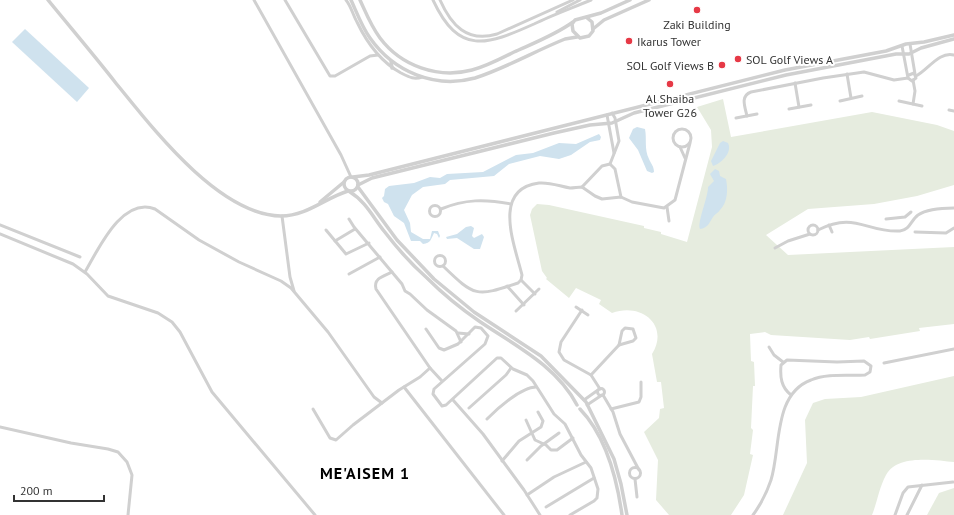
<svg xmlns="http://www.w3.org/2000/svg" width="954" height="515" font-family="'PT Sans',sans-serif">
<rect width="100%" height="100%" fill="#fff"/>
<g fill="#e6ecdf">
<path d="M723,99L731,137L872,112L937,125L954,131V185L917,196L874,204L808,209L766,235L788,255L954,247V324L919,328L920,331L870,339L869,337L850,340L771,335L765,332L750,334L751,361L754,362L755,386H753L751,428L753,430L750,454L753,455L744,495L731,515H669L656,500L658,460L644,432L659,418L660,409L664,408L661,382H657L652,354C670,325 641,302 612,313L599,304L601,300L576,288L569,298L546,279L547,278L542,271L530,215L532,209L537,204L549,205L644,226V228L661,232V234L687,242L712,147L711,130L697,107Z"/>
<path d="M954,376V462C935,460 897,454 886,475C879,488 877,503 872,515H783L807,463L805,420L813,403L825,399L861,397Z"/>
<path d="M954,488V515H927L939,493Z"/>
</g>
<g fill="#cfe2ee">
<path d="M25,29L89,88L77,102L12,42Z"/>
<path d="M637,127L645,129C647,139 644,149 649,159C651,164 654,166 654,172L652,173L647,171L638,150L629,138L633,129Z"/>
<path d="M599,134L601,137L600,140L590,142L571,155L559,159L540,156L509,164L494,176L450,180L445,184L423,187L412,195L404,210L410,223L411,232L423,239H430L432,231H438L440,236L439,238L437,234L434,233C431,239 431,243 423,244L420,241H411L404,223L394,216L388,204L384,202L382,198L384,196L385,189L389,186L414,183L430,177L440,178L447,174L483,172L516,155L533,153L559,143L576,144Z"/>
<path d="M723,141L728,143C733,153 720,164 713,166L711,161L720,143Z"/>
<path d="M715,169L719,171L720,176L726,179C728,189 728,202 720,210C718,213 715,214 713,217C709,223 708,228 700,229C697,222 708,198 708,187L714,181L710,174Z"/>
<path d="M471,226L474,228L472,236L474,238L482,234L484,237L480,249H474L457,238L447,239L446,237L457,234L466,227Z"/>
</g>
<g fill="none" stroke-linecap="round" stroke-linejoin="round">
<g stroke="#d0d0d0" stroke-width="3">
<path d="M254,0L341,155L351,177"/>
<path d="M285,0L330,76H335L370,56L378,55"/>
<path d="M346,0C351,6 353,15 357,22C367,43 381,62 401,73C409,77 414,80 422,77"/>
<path d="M433,0C459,56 487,45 534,24C552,15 572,8 591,0"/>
<path d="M440,0C451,25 467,43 497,34L573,0"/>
<path d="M557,12L580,0"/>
<path d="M910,44L915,74"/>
<path d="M902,46L908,78L912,81L916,78L914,73L909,75"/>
<path d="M847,74L851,98"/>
<path d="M916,76C928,70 939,51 954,55"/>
<path d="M913,80L915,91L913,104"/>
<path d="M795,83L799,107"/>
<path d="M840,101L862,96"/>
<path d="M899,101L922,106"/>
<path d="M789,109L811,105"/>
<path d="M949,110L954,111"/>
<path d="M607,115L614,153"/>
<path d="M747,116C745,107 740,96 751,92L823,78L864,72L894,80L908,78"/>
<path d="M736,118L757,114"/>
<circle cx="682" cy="138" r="9"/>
<path d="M680,147L685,158"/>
<path d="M610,164L619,141L615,118L612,113"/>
<path d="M582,187L602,166L610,164L615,169L621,197"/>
<circle cx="435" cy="211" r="5.5"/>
<path d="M667,207L669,221"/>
<path d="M441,209C465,199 485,199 511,204"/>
<path d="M282,216L290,277L294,291"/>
<path d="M349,219L354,227L402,284L405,291L410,294L427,310L456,331L461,342"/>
<path d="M886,219L905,217L911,212"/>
<path d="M0,225L80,257"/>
<path d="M829,225L832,232"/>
<circle cx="813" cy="230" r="5"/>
<path d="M326,230L346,254L369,243"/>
<path d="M818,230C855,211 867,233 900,231C910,230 911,220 918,215C927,209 943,208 954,208"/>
<path d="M915,232L946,233L954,228"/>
<path d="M0,234L73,264L87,274L108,296L158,313L172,322L180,332L212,392L315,515"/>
<path d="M335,241L355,229"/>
<path d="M775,248L788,241L810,234"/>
<circle cx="440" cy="261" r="5.5"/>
<path d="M443,266C475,297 476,297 518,283L521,280L522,275C515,246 491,189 539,183C550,182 559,186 570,188C574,188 578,187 582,187L595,196L602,199L621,197L632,202L664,208L675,200L690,143"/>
<path d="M85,272C98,250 122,196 155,209L199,240L239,262L281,281L291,288L328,332L374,397L382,403"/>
<path d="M392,272C384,276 373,278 376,289L430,368L442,381"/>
<path d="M349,274L380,257"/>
<path d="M521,280L535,294"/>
<path d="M507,286L524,305"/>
<path d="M576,307L588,315"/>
<path d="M582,310L561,342L559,352L564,360L591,375L600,389"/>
<path d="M516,311L539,289"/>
<path d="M625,328L633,329L636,338L633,341L619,345L622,331Z"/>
<path d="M426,329L439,348L444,350L458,344L475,327L481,328L488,336L485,344L434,389L433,394L442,406L446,405L497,358H501L513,369L527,375L533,381L554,414L565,424L581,455L591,468L598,489L597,498L594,501L570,515"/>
<path d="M458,333L469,334"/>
<path d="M769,347L774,355L783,362"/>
<path d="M884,363L954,349"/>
<path d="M591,375L619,345"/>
<path d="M404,387L504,515"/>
<circle cx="601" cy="392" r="3.5"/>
<path d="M603,395L613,412L620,434L639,470"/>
<path d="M453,400L483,434L524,490L540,515"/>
<path d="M584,400L598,390"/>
<path d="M587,405L602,395"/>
<path d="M469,408L506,375L511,368"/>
<path d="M313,409L330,438L336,440L353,425L399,390L420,377L430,368"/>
<path d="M611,409L639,402L641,397V382"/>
<path d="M487,419C497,409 521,387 536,387"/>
<path d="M526,420L535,440L546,445L551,450H557L573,438"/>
<path d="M0,427L71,443L108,449L118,452L127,462L132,475L128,515"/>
<path d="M527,460L541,446L559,433"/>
<path d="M502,461L519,441L541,427L543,421L538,412"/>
<circle cx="635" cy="473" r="5.5"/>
<path d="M635,479L637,497"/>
<path d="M527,495L554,477L586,462"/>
<path d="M546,507L594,478"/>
<path d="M753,515C761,504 767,492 771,480C781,448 773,394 811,380C827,373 848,376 865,375L870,372L871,366L864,361L837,362L787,360L781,365C780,377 781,387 791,395"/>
<path d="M895,515L903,493L908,487L953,482"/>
<path d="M907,515L922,485"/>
</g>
<g stroke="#d0d0d0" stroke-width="3.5">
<path d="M48,0C70,27 93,54 115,82C151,126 218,215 281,216C307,216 325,198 348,191"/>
<path d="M351,0C357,13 362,27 370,38C394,72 435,89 475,78C506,68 535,51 565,39L577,37"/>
<path d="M360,0C366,13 371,26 380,38C401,66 438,79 472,70C487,66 500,59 514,52C534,43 555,35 573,22"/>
<path d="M586,17L592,22L593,31L589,36L580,38L573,31L572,24L575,20L601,13L630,0"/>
<path d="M593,29L604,20L649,0"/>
<path d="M391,61L392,68"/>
<circle cx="351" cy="184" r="7"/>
<path d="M353,177L369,175L785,70L886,51L906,44L924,42L954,35"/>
<path d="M358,185L372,178L554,133L590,125L612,123L634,113L786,75L896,54H909L921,48L954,39"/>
<path d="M358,187L397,240L434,279L474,312L541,356L586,402L614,459L621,484L627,515"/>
<path d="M350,192C365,201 373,217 384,231C397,248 411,264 427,278C443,294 460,308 479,321C514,345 556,365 577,405"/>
<path d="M320,202L344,182"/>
<path d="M580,409C606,436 617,479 622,515"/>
</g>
</g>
<g fill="#e63946" stroke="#fff" stroke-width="1.5">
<circle cx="697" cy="10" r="4"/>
<circle cx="629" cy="41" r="4"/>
<circle cx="738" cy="59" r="4"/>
<circle cx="722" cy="65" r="4"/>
<circle cx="670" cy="84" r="4"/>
</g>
<g text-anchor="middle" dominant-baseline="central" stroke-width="4" stroke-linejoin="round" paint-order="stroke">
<g font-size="12" fill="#333" stroke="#fff">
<text x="697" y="24">Zaki Building</text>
<text x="637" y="41" text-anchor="start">Ikarus Tower</text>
<text x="746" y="59" text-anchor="start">SOL Golf Views A</text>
<text x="714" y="65" text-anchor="end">SOL Golf Views B</text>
<text x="670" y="98">Al Shaiba<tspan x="670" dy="14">Tower G26</tspan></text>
</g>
<g font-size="16" font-weight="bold" letter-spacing="1" fill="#000" stroke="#fff">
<text x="365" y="473">ME'AISEM 1</text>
</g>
</g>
<path d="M14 495v6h90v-6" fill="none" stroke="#333333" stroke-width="2"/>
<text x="20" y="495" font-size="12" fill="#333333" stroke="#ffffff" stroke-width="3" paint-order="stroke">200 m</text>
</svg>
